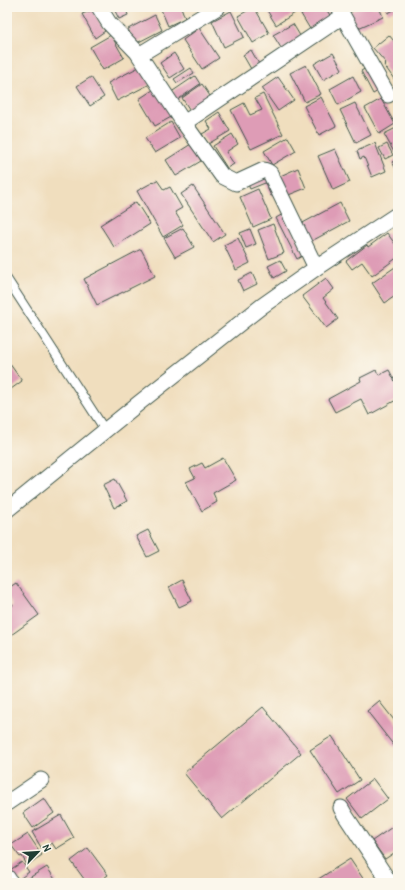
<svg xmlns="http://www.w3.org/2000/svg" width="405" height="890" font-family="'Patrick Hand',sans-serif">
	<rect width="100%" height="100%" fill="#fbf7ec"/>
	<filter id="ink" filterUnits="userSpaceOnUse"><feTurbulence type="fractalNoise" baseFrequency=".025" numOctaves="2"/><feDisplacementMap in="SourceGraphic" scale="8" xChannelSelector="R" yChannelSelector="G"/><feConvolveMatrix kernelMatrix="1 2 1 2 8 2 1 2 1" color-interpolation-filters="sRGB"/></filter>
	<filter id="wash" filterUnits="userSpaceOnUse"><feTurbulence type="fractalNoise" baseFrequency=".012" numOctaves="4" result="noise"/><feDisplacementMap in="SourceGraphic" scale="16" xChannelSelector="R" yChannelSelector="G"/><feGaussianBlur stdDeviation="0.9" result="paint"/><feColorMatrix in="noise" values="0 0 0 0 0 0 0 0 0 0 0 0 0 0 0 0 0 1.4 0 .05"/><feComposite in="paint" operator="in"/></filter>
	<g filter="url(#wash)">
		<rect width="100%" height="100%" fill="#f0debe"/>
		<g id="blocks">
			<path fill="#de9cb6" d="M113 7H125L128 15 119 19Z
				M160 7H181L185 18 168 26Z
				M254 7 269 33 253 43 238 16Z
				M265 7H291L295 13 276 25Z
				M313 7H325L331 17 310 29 301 14Z
				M361 7H379L383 17 356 29 348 13Z
				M385 7H398V8L388 13Z
				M93 10 105 31 95 38 82 14Z
				M231 11 244 37 224 47 212 21Z
				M155 15 162 30 135 44 128 29Z
				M293 24 302 39 283 51 273 35Z
				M199 28 219 58 202 69 183 40Z
				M111 35 124 58 103 70 90 47Z
				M389 35 398 46V76L394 79 384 65 386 63 373 48Z
				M251 50 259 64 251 69 243 55Z
				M174 53 184 69 170 78 160 63Z
				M333 53 342 69 323 80 314 64Z
				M306 65 321 94 305 102 290 73Z
				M141 66 150 84 117 101 108 83Z
				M368 67 380 90 373 94 361 71Z
				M191 68 194 73 177 83 174 79Z
				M195 76 200 84 176 101 170 93Z
				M353 76 361 92 338 105 330 89Z
				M91 77 104 97 90 106 77 86Z
				M278 77 294 100 278 111 262 88Z
				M202 84 214 102 193 115 182 98Z
				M156 88 173 116 155 126 139 99Z
				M263 94 283 134 251 149 231 110 244 103 250 115 262 110 255 98Z
				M321 97 336 126 319 135 304 106Z
				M381 99 395 124 379 134 365 108Z
				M355 103 371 135 356 143 340 110Z
				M219 112 230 131 208 144 202 134 211 129 206 121Z
				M171 122 180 138 155 153 145 138Z
				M398 127V150L394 152 384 134Z
				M232 134 238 144 226 152 234 164 227 168 213 146Z
				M288 137 296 151 272 165 264 151Z
				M375 143 386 171 372 177 364 157 360 159 357 151Z
				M191 144 201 161 176 176 166 160Z
				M387 144 393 155 385 159 379 148Z
				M335 149 350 182 333 190 318 156Z
				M398 158V172L392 162Z
				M298 168 306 188 286 196 278 177Z
				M267 171 277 193 271 196 265 183 250 189 246 180Z
				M157 180 164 190 170 187 182 208 175 212 183 225 163 237 137 191Z
				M193 186 225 234 213 242 181 194Z
				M258 189 271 219 253 227 240 197Z
				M136 202 150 224 114 247 100 225Z
				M340 203 349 221 308 243 299 225Z
				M285 213 305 254 297 259 276 218Z
				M273 224 284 253 269 259 258 230Z
				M183 228 194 247 175 257 164 238Z
				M250 229 256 244 246 248 240 233Z
				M387 233 398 248V257L372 276 362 262 352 269 346 261 367 245 368 247Z
				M238 238 250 263 236 270 224 245Z
				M141 249 155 276 97 305 84 279Z
				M280 260 286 271 274 278 268 266Z
				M398 265V294L385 303 372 283Z
				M252 273 257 284 243 291 238 280Z
				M326 278 334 289 323 298 338 319 326 328 302 296Z
				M7 360 22 381 7 392Z
				M376 370 379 375 389 370 398 387V399L369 415 361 399 335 412 328 399 361 381 360 378Z
				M223 458 236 480 213 493 217 502 202 511 186 482 195 478 190 469 202 463 205 468Z
				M115 479 127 501 114 508 103 485Z
				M148 530 159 551 147 557 136 536Z
				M182 580 192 601 179 607 169 587Z
				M16 583 39 615 11 635 7 629V605L9 608 13 605 7 596V589Z
				M379 701 398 725V745L395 747 367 711Z
				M263 707 301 753 222 819 184 773Z
				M332 736 360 780 339 794 310 750Z
				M373 779 388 799 362 819 347 799Z
				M44 798 54 813 33 828 23 813Z
				M61 815 74 838 56 849 52 843 42 849 32 832Z
				M398 823V860L394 853 385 859 372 841Z
				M28 834 42 855 27 865 22 856 20 857 11 845Z
				M88 848 108 875 97 883H87L71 861Z
				M350 859 366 883H312Z
				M22 862 29 872 14 883 7 872Z
				M47 867 56 881 53 883H25L24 881Z"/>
		</g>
	</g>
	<g filter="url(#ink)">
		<use href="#blocks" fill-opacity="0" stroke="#3e5549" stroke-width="1"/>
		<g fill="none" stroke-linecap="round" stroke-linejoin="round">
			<g stroke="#3e5549" stroke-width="10">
				<path id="service" d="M7 279 105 430"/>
			</g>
			<g stroke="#3e5549" stroke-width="17">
				<path id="minor" d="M99 7 109 23 137 52 184 123 222 176 236 183 264 170 267 171 270 173 316 268
					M340 8 343 16 388 95
					M139 55 218 7
					M184 123 343 16
					M7 510 139 403 262 306 316 268 398 214
					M7 803 41 780
					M341 808 345 815 390 883
					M7 877 11 883"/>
			</g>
			<use href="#service" stroke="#fff" stroke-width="8"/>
			<use href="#minor" stroke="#fff" stroke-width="15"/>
		</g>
	</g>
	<rect width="405" height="890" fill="none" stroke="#fbf7ec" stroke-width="24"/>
	<g transform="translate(38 852) rotate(65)" stroke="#fbf7ec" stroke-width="3" paint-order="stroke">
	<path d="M0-3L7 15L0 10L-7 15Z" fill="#1f3d34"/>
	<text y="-6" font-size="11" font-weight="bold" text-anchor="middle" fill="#1f3d34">N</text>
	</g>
</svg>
